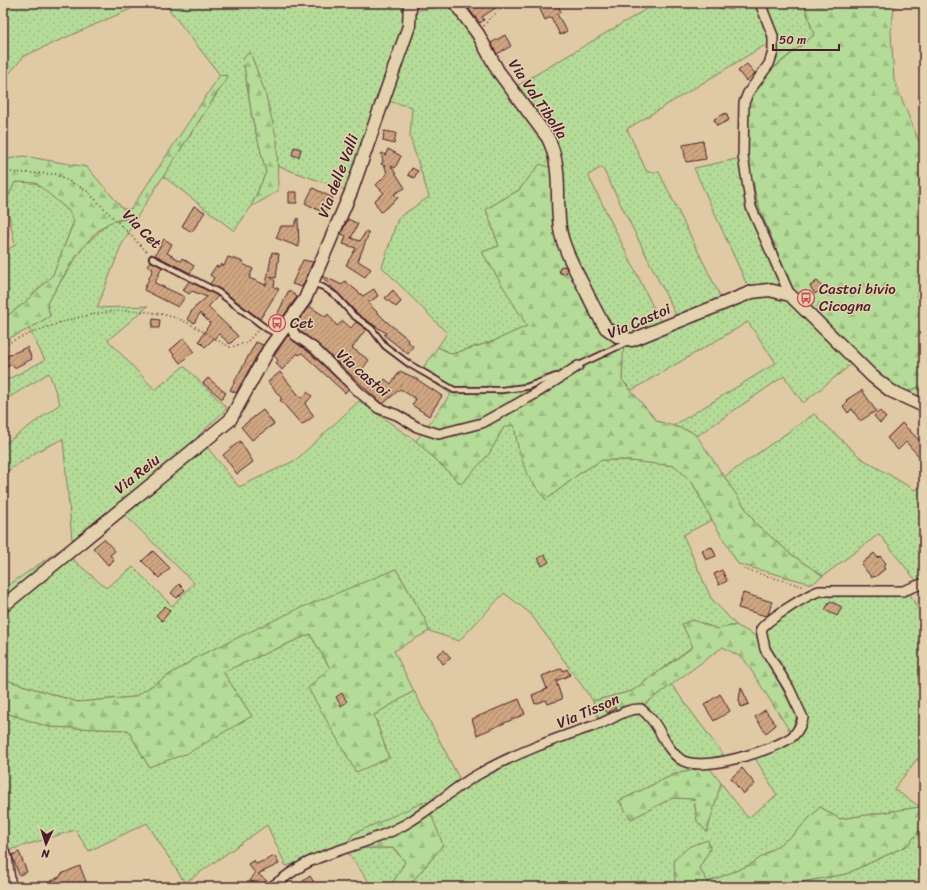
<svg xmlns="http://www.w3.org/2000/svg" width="927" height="890" font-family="Sriracha,sans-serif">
	<defs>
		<pattern id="grass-dots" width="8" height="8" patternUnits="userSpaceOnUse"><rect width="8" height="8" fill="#b4db97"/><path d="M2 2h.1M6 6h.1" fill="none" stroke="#9cbc82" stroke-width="1.8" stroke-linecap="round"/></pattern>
		<pattern id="forest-firs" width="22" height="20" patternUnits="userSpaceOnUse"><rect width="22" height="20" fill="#b4db97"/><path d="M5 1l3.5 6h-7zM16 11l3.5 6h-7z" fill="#9cbc82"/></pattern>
		<pattern id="building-hatch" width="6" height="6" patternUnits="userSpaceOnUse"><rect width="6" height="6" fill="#cfa681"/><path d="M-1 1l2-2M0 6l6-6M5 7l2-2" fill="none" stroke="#aa876a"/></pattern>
	</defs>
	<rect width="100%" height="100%" fill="#e0caa6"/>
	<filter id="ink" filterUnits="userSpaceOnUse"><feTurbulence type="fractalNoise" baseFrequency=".025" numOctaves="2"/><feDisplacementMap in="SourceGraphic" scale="8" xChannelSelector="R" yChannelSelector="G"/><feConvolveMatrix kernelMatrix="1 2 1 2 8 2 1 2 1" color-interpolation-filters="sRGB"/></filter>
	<g filter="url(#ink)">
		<path fill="url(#grass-dots)" stroke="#7f7d61" fill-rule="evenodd" d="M3 3H144L24 56 3 81Z
			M164 3H409L408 12 450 5 515 87 648 8 645 3H717L719 8 733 10 731 3H804L814 35 772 69 765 45 627 129 647 172H659L721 298 748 287 694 168 746 157 759 207 788 280 859 358 803 403 784 376 697 436 690 431 673 426 776 363 748 322 632 390 622 380 623 362 565 236 540 164 519 190 486 209 499 246 482 252 528 326 494 341 452 354 438 347 447 333 382 267 398 218 429 197 410 137 412 107 383 100 351 192 277 166C276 124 264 91 250 52L243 59 252 117 266 172 251 207 234 231 163 176 228 77 220 75ZM602 167 677 317 661 323 588 175Z
			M15 182 36 183 70 211 74 221 53 275 22 305 3 319V252L15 245 6 201 3 202V192L6 200Z
			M137 217 121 246 97 308 148 306 108 340 155 390 184 366 227 408 198 436 239 487 296 460 359 401 416 441 461 484 489 454 504 426 514 425 518 447 546 500 580 473 602 460H622L651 463 675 466 692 482 712 520 683 535 711 598 736 625 717 629 693 620 682 624 693 646 632 691 593 701 530 613 504 593 459 641 429 631 425 619 396 569 201 655 134 697 78 702 12 682 3 677V589L61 549 106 588 133 567 172 606 194 583 116 506 72 540 63 439 38 451 3 474V445L60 404 49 373 3 401V382L45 360 29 329 50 316 47 303 83 247 105 226 110 222Z
			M924 385V402L903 393Z
			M814 414 861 458 915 490 924 485V579L918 583 879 534 823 576 792 555 756 524 724 477Z
			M820 588 909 592 924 621V764L917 759 894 789 920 807 840 819 820 807 793 835 750 865 708 882 699 868 710 849 675 883 678 887H408L443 845 345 848H393L405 862 390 887H373L344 848 286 866 267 825 185 883 147 823 89 851 75 830 3 852V712L49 727 128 730 149 767 252 716 223 672 310 634 330 668 389 758 374 715 414 691 460 780 599 720 645 704 671 684 725 757 709 767 675 774 619 801 631 819 672 798 694 799 697 821 706 831 721 783 748 818 777 795 751 751 791 733 798 713 794 710 756 636 782 611Z
			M924 825V887H774L846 874 908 845Z"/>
		<path fill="url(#forest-firs)" stroke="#7f7d61" d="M804 3H896L894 9 891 31 894 80 924 154V385L903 393 873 373 802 312 759 207 746 157 747 108 762 78 814 35Z
			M250 52 265 92 277 140 278 191 251 207 266 172 252 117 243 59Z
			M220 75 228 76 137 217C128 219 117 219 109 223 85 235 62 280 47 303L50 316 29 329 3 341V319L22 305 53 275 74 221 69 211 36 183 15 182 6 201 3 192V160L23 156 87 167 123 209H131Z
			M540 164 562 172 565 236 602 316 624 336 622 380 657 421 690 431 697 436 756 524 792 555 823 576 812 584 738 564 712 520 692 482 675 466 622 460H602L580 473 546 500 527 475 518 447 514 425 504 427 489 454 461 484 416 441 451 394 419 373 438 347 452 354 494 341 527 326 482 252 499 246 486 209 519 190Z
			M396 569 425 619 429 631 394 651 414 691 374 715 389 758 356 772 308 688 330 668 310 634 223 672 252 716 188 753 149 767 128 730 49 727 3 712V677L12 682 78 702 134 697 201 655 298 609Z
			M693 620 717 629 736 625 756 636 793 710 798 712 791 733 744 659 723 647 645 704 599 720 593 701 632 691 693 647 682 624Z
			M709 767 721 783 707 832 697 821 694 799 672 798 631 819 619 801 675 774Z
			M426 801 443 845 408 887H390L405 862 394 848H344L353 834Z
			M820 807 840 819 920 807 924 810V825L908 845 846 874 774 887H678L675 883 674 860 690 846 708 840 710 849 699 868 708 882 750 865 793 835Z"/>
		<path fill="url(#building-hatch)" stroke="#4a1f2b" d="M464 3H503L482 17 484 20 480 23Z
			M537 3H557L561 12 557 14 567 31 560 35 551 17 545 20Z
			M505 35 511 46 497 54 491 43Z
			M747 64 755 73 746 81 738 71Z
			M726 113 729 120 717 126 714 119Z
			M384 131 396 133 394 144 383 141Z
			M703 141 706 159 686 162 683 145Z
			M294 147 301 149 299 157 292 155Z
			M388 149 401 156 395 168 391 166 405 188 394 194 398 198 381 212 374 201 384 193 376 185 387 174 385 166 381 164 383 161 381 154 383 153 385 156Z
			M412 168 418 171 414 178 408 175Z
			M313 188 333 198 328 210 326 209 324 213 305 203Z
			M289 192H297V203H289Z
			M194 206 205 212 192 232 182 226Z
			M298 218 299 247 276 238 281 226H294Z
			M348 219 358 224 351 238 360 241 366 231 369 233 358 261 371 269 365 277 346 265 356 248 343 244 346 236 341 234Z
			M164 239 172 244 167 253 181 261 182 258 194 266 190 273 155 255Z
			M272 252 279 254 276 278 270 277 275 281 274 287 279 289 260 319 220 289 210 284 214 278 210 275 216 266 219 267 221 264 224 266 228 257 244 262 243 264 253 269 249 278 266 285Z
			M303 260 313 262 302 287 292 284Z
			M150 261 162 267 155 283 185 297 178 307 144 290 153 269 147 266Z
			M559 270a4 4 0 1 1 8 0a4 4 0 1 1-8 0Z
			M323 276 342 285 345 281 363 296 374 289 378 296 368 303 387 322 408 339 407 341 413 346 408 354 384 335 386 333 360 316 322 277Z
			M189 281 218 296 208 307 238 336 230 344 219 334 205 347 199 341 210 323 200 313 194 323 187 319 193 309 207 297 192 291 189 294 183 290Z
			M817 281 823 288 815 294 810 286Z
			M289 290 297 297 282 318 277 315Z
			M393 290 401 302 396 307 385 298Z
			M309 306 326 317 328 314 337 326 343 321 351 328 356 322 366 329 352 348 369 360 361 371 378 389 385 379 391 384 400 371 415 378 442 396 429 416 412 405 416 399 400 389 383 404 381 403 318 344 300 331 296 324Z
			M153 319 160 320 159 328H152Z
			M288 335 292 340 310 353 348 389 345 393 302 353 299 355 298 353 282 370 276 363 278 360 274 356Z
			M184 338 194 351 180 363 170 350Z
			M256 342 263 345 236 393 230 390Z
			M27 347 32 359 14 368 12 364 3 369V358Z
			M280 372 301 398 307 392 312 396 305 404 314 416 302 425 280 400 282 399 268 382Z
			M208 378 226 393 222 399 203 383Z
			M862 390 876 411 860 421 852 409 848 413 843 406 848 402 846 400Z
			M263 410 274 424 252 440 241 427Z
			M880 411 886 418 880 423 874 416Z
			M902 423 920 441 924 437V462L906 442 898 450 887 438Z
			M240 441 253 462 237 474 223 455Z
			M104 539 115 551 110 555 114 560 108 565 93 548Z
			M712 547 716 556 706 560 702 550Z
			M153 551 170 568 159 578 142 561Z
			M874 553 878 558 880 556 886 563 883 566 885 569 875 577 874 576 872 578 861 564Z
			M545 555 549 562 542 566 538 558Z
			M722 570 727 581 719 585 714 574Z
			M179 584 185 590 177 598 171 593Z
			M743 593 772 602 768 615 766 616 738 608Z
			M830 601 842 607 837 616 825 610Z
			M165 606 170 611 162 621 156 615Z
			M444 650 451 658 443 664 437 655Z
			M562 668 563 671 567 669 570 675 556 681 562 699 548 704 546 700 535 704 532 695 547 689 542 676Z
			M741 687 749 704 741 707 739 700Z
			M342 693 347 702 341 706 336 697Z
			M720 694 730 711 714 721 704 705Z
			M519 699 525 714 477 735 472 719Z
			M607 700 616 708 608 713 600 706Z
			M765 710 776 725 766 733 755 717Z
			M742 768 755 784 743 794 731 778Z
			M19 852 27 872 19 875 12 855Z
			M275 856 279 864 258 874 267 881 263 887H259L250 881 255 873 248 864 254 860 256 864Z
			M80 866 88 887H40L61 876V874Z
			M310 876 315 884 307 887 303 881Z"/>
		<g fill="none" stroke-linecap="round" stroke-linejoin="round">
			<g stroke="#4a1f2b" stroke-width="8">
				<path id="service" d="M152 258 218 292 267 329 279 335
					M312 283 323 287 336 296 353 315 372 329 385 346 409 364 454 390H502L526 387 556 376
					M577 366 628 342"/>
			</g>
			<g stroke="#4a1f2b" stroke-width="12">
				<path id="minor" d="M760 3 773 36V52L769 64 748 93 744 103 743 156 751 207 790 295
					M289 324 295 335 314 348 360 393 378 408 397 415 417 427 439 434 482 423 535 394 578 366
					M3 849 7 857 11 887
					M271 887C283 879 296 868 309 862 339 848 373 842 402 826 429 812 450 790 477 775 515 753 557 738 599 724 614 719 625 708 641 709 645 712 649 716 652 720 662 732 666 749 680 759 699 774 775 750 793 736 799 730 801 725 803 718L789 688 765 649 761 629C767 620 807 595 819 591H903L924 583"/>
			</g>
			<g stroke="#4a1f2b" stroke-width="15">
				<path id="tertiary" d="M455 3 478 34 498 71 548 138C564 171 554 201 561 234 565 252 575 269 583 285 590 299 597 315 606 328L617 336 632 340 752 292 769 290 790 295 872 376 891 391 924 406
					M3 606 230 420 269 349 305 299 351 192 409 26 410 3"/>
			</g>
			<path stroke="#4a1f2b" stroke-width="1.5" stroke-dasharray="1 3" stroke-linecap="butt" d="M484 26 489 19 508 3
				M3 172 55 174 86 190 148 253
				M3 213C6 223 13 236 3 244
				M3 345C58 321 116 299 176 318 196 325 211 338 230 347L246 343 258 330
				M744 569 805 587"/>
			<use href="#service" stroke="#e4d2af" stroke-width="4.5"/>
			<use href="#minor" stroke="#e4d2af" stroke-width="9"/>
			<use href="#tertiary" stroke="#e4d2af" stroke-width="12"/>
		</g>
	</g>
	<defs>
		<g id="bus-ring" transform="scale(0.9)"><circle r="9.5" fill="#e4d2af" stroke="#d1495b" stroke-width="1.5"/><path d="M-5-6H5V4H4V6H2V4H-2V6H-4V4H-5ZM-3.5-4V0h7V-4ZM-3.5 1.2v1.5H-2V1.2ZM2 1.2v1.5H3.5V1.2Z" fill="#d1495b"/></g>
	</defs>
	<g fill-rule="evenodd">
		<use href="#bus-ring" x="806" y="298"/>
		<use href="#bus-ring" x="277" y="323"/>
	</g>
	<g text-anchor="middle" stroke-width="3" stroke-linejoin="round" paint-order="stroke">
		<g font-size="15" fill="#4a1f2b" stroke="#e4d2af">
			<text transform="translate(538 99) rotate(56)" y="5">Via Val Tibolla</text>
			<text transform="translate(338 176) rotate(-69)" y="5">Via delle Valli</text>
			<text transform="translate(142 229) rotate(45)" y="5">Via Cet</text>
			<text transform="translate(639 321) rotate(-23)" y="5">Via Castoi</text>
			<text transform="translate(363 373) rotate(41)" y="5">Via castoi</text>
			<text transform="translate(137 474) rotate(-39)" y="5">Via Reiu</text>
			<text transform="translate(588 711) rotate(-23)" y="5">Via Tisson</text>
		</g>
		<g font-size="15" fill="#4a1f2b" stroke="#e4d2af" text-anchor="start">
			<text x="819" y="294">Castoi bivio<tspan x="819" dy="17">Cicogna</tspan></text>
			<text x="290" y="328">Cet</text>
		</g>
	</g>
	<rect width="927" height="890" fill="none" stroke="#e4d2af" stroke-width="16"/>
	<rect x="8" y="8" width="911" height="874" fill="none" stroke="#4a1f2b" stroke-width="1.5" filter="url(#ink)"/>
	<g transform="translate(46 844) rotate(184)" stroke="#e4d2af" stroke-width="3" paint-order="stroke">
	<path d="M0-3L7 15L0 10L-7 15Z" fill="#4a1f2b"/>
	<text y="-6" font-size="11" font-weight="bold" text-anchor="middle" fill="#4a1f2b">N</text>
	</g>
	<path d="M773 44v6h66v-6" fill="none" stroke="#4a1f2b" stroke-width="2"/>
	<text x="779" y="44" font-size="12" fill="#4a1f2b" stroke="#e4d2af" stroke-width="3" paint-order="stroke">50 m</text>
</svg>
